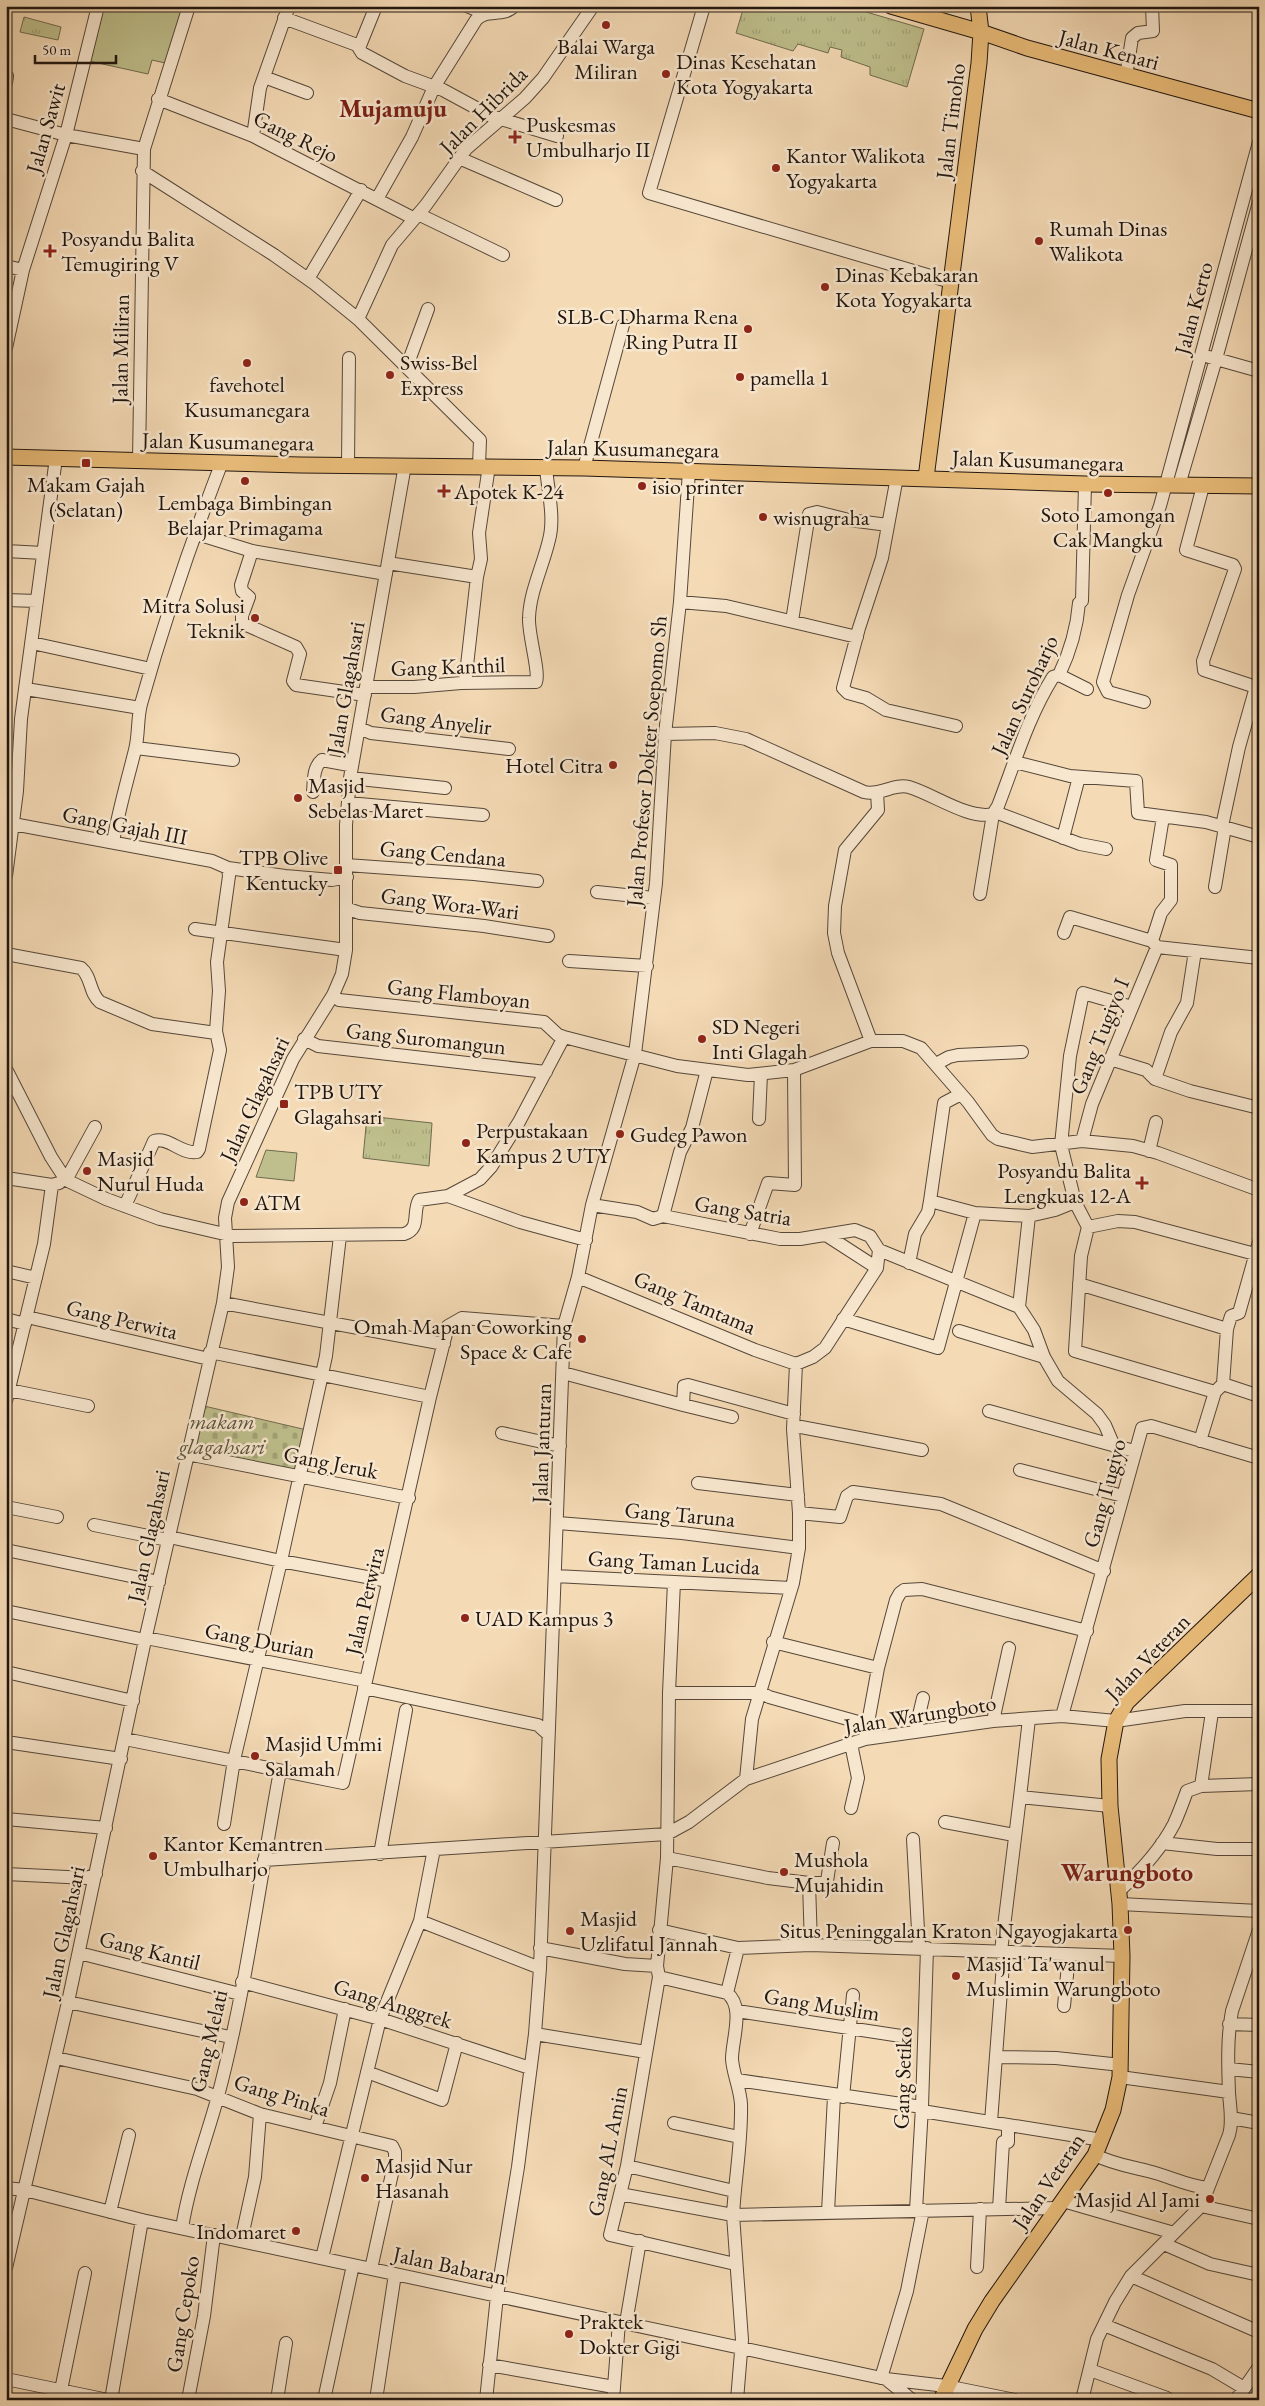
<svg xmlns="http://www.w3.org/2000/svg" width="1265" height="2406" font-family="'EB Garamond',serif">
	<defs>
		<pattern id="cemetery-stones" width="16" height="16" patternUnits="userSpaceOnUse" patternTransform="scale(1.25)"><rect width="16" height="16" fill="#bebf8c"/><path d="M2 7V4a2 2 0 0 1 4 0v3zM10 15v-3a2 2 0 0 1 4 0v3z" fill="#a3a378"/></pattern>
		<pattern id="park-tufts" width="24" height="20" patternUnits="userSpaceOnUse" patternTransform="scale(1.25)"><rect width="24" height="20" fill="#bebf8c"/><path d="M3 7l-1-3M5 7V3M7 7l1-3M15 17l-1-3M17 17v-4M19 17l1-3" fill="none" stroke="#a3a378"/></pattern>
	</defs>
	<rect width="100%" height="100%" fill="#f4dab5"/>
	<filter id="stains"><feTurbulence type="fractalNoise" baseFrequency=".004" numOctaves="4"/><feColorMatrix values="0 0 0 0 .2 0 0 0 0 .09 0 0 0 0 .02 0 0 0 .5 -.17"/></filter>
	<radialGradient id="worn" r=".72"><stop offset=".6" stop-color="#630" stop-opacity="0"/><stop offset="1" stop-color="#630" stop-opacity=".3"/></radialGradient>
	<path fill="#bebf8c" stroke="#6f6a4e" d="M102 6H184L165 63 152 60 148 74 89 61Z
		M266 1150 297 1153 294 1181 256 1177Z"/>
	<path fill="url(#cemetery-stones)" stroke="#6f6a4e" d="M204 1406 307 1430 296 1473 199 1454 196 1441Z"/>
	<path fill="url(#park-tufts)" stroke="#6f6a4e" d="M744 6H846L924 29 907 87 870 75V67L841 57 842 50 830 47 828 53 798 44 793 51 736 33Z
		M24 17 61 27 58 40 20 32Z
		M367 1116 432 1123 429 1166 363 1158Z"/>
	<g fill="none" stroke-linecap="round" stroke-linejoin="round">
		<path stroke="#9cbab1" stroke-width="20" d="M1249 2400 1259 2386"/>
		<g stroke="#554739" stroke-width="14">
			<path id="minor" d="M467 6 486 14
				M704 6 649 193 951 282
				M284 18 357 45 362 53 405 76 443 90 491 116 557 136
				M359 48 376 6
				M1126 76 1132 38 1138 33 1153 31 1152 6
				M264 77 307 93
				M6 83 7 76
				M158 99 253 136 413 218
				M6 119 66 135 144 149
				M253 136 260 88 289 6
				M459 158 556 200
				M142 171 274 255 315 284 358 319 480 440 479 466
				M377 199 412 137 434 87 476 20C486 8 503 18 514 6
				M418 214 503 255
				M6 266 23 270
				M308 279 361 190
				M358 319 392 245 426 205 466 149 525 98 543 78 593 6
				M6 348 23 270 66 135 98 6
				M1209 357 1259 371
				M407 366 428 309
				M139 460 144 149 189 6
				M348 464 349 358
				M584 468 623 325
				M897 477 882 558 859 628 843 688 848 693 866 698 886 710 956 726
				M1179 485 1216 359 1259 202
				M1203 486 1186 550 1233 565 1235 569 1203 661 1204 670 1259 688
				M194 533 252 551 386 574
				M6 551 43 553
				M252 551 241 585 242 591 249 597 242 616V623L296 647 300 654 293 681 296 685 365 695
				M388 563 477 577
				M6 600 37 601
				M680 602 726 606 857 637
				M792 621 809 514 817 512 849 520 888 525
				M32 643 151 669
				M1059 675 1087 689
				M465 683 477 577 481 559 479 533 489 466
				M366 687H414L461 683 536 682C540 672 528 634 529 618 530 591 543 566 549 540 555 518 548 491 546 468
				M26 689 140 708
				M1144 702 1108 692 1103 682 1128 595 1160 506 1259 142
				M359 728 371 733 509 749
				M665 734 715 733 746 739 864 792C880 796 894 783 909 787 933 794 969 820 993 814L998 806C1015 762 1028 717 1053 677L1059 675C1070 652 1077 628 1079 603L1082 601 1085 484
				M136 748 233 760
				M1015 762 1070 776 1136 781 1138 813 1206 822 1259 837
				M350 778 445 788
				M313 792C314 781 313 767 322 760L349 765 353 761
				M348 803 483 815
				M995 812 1080 844 1106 849
				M13 824 212 861 228 868 285 876 332 880 347 877
				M1222 826 1239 747 1256 687
				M1063 838 1079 777
				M113 842C119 809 127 782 135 750 139 735 137 719 141 704 164 622 191 542 222 462
				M346 865 474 874 537 881
				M6 876 17 791 21 719 56 458
				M1215 887 1225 827
				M597 892 654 898
				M980 894 993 814
				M348 909 360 913 484 926 548 936
				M195 929 346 950
				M1064 933 1070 917 1152 941
				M1152 941 1161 913 1171 900V865L1156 860 1163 817
				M1157 947 1259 958
				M6 954 81 968C92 977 89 993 100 1002L152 1024 216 1033
				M569 961 647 966
				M333 995 339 1000 544 1022 558 1035 564 1037 677 1066 748 1075 794 1070 871 1041H903L921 1048 968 1102 992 1135 998 1139 1032 1147 1082 1141 1133 1146 1158 1153 1259 1190
				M304 1039 318 1046 546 1072
				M871 1041 838 953 834 933 835 906 845 850 878 810 877 792
				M1110 1059 1146 1070 1155 1079 1190 1091 1259 1108
				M936 1064 949 1057 958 1055 1022 1052
				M6 1069 51 1157 66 1180 106 1199 160 1219 233 1236 404 1234C421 1229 412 1213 419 1200L448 1196 480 1179 491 1167 519 1122 564 1037
				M1155 1079 1171 1032 1187 1003 1195 951
				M759 1119 761 1074
				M1082 1141 1092 1104 1157 947 1152 941
				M1149 1151 1156 1122
				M6 1178 52 1185 59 1183
				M66 1180 95 1127
				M448 1196 520 1222 586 1240
				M930 1201 975 1213 1029 1216
				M1075 1202 1088 1227 1081 1256 1075 1351 1215 1392
				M592 1205 637 1212 653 1219 663 1216 780 1239H800L855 1230 870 1236 879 1250 877 1268 825 1348 813 1357 796 1364 793 1429 799 1513V1548L793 1583 752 1719 746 1779
				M125 1206 154 1141C168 1136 182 1155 197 1152L199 1149 220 1050 216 1031 219 991 217 962 229 876 228 868
				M663 1216 680 1152 692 1128 707 1070
				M1088 1227 1118 1221 1135 1222 1255 1254
				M750 1234 768 1183 795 1185 794 1070
				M826 1235 877 1268
				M879 1250 1019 1307 1034 1330 1044 1357 1058 1381 1097 1414 1105 1425 1114 1446
				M909 1263 915 1234 928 1212 930 1201 944 1103 961 1094
				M6 1271 36 1278
				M578 1277 755 1350 796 1364
				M1079 1284 1227 1329
				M223 1303 444 1344
				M1019 1307 1029 1216 1055 1210 1075 1202 1061 1145 1070 1056 1083 993 1132 1007
				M27 1317 209 1359
				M6 1319 25 1324
				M843 1319 938 1348 975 1213
				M959 1331 1044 1357
				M210 1352 430 1397
				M563 1373 683 1405 684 1386 688 1385 794 1414
				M1223 1384 1259 1396
				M9 1390 88 1406
				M6 1401 44 1244 52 1185
				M683 1405 732 1417
				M989 1411 1134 1451
				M793 1429 801 1427 922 1450
				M502 1433 560 1446
				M1200 1441 1215 1392 1223 1384 1227 1329 1231 1316 1239 1313 1259 1242
				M187 1454 409 1498
				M1020 1470 1123 1496
				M698 1483 798 1495
				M6 1507 57 1517
				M799 1513 840 1517 847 1496 853 1492 941 1504 1104 1571
				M558 1523 682 1533 799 1548
				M94 1525 168 1540
				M169 1537 281 1561 388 1581
				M6 1550 159 1582
				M555 1576 791 1588
				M6 1611 145 1640
				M146 1638 366 1681
				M773 1642 878 1668
				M6 1672 133 1701
				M364 1688 538 1725 548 1734
				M760 1692 769 1697 869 1725
				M669 1693H760
				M1062 1716 1142 1428 1151 1426 1259 1458
				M993 1721 1009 1648
				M915 1732 923 1698
				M125 1739 343 1783 430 1397 448 1326 462 1318 564 1326
				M865 1739 878 1668 896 1600 900 1593 904 1590 922 1589 1087 1631
				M6 1742 121 1759
				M851 1744 858 1778 851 1808
				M1201 1786 1212 1712
				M1020 1797 1029 1719
				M6 1819 106 1828
				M945 1822 1014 1835
				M224 1824 234 1760 281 1561 326 1356 340 1236
				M913 1839 919 1948
				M1162 1843 1217 1849H1259
				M380 1854 406 1710
				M667 1858 768 1878 809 1883 811 1945 1122 1956
				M264 1860 667 1834 689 1822 746 1779 865 1739 993 1721 1062 1716 1116 1721 1185 1711H1259
				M6 1874 87 1878 96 1874
				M809 1883H823L827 1881 833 1843
				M1119 1891C1140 1872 1161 1849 1174 1824 1179 1813 1183 1802 1187 1791L1201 1786 1259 1784
				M1120 1904 1259 1911
				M420 1921 540 1968
				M659 1930 738 1948 811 1945
				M540 1948 625 1964 657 1966
				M1001 1951 1020 1797 1110 1806
				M79 1953 240 1994
				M659 1977 627 2166 610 2235 735 2264
				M242 1982 380 2019 530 2068
				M727 1993 738 1948
				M68 2002 230 2037
				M1064 2006 1069 1955
				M737 2011 901 2036
				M1229 2024 1259 2025
				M535 2034 646 2052
				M996 2057 1056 2058 1121 2065
				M56 2058 197 2089 260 2114 392 2146 395 2152V2160L371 2269
				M1229 2069 1259 2072
				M367 2072 442 2100 457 2043
				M1120 2077 1229 2092
				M737 2080 922 2107
				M843 2097 853 1995
				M922 2111 1102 2140
				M1231 2118 1259 2123
				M991 2122 1004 1951
				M674 2123 739 2137
				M315 2127 330 2083 345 2009
				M1095 2155C1113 2164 1128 2166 1148 2171 1169 2176 1187 2186 1208 2188
				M627 2166 734 2191
				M6 2188 25 2190 142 2220 886 2379 946 2386
				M620 2194 733 2215C735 2178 742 2141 741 2104 740 2088 733 2074 732 2059 732 2039 745 2007 727 1993L659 1977 657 1966 667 1858 669 1693 674 1582
				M1063 2201 1174 2233
				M1201 2206 1259 2219
				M999 2209 1003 2142H1008V2125
				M916 2210 922 2107 927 1948
				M110 2212 129 2135
				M828 2212 834 2096
				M182 2228C189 2183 206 2140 218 2096 246 1990 260 1879 280 1771
				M241 2241 255 2177 260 2114
				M1164 2244 1210 2264 1259 2275
				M322 2258 380 2019 420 1921 434 1849
				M977 2267 980 2209
				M6 2268 68 2002 145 1640 223 1303 228 1267 225 1218 228 1202 293 1059 333 995 342 974 346 950V825L350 778 405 465
				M1131 2276 1259 2332
				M626 2323 640 2241
				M1104 2325 1212 2369 1244 2388
				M489 2365 614 2387
				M1090 2370 1167 2398
				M881 2378 907 2291 923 2210
				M6 2379 108 2400
				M886 2379 912 2400
				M946 2386 1015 2400
				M61 2390 85 2273
				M111 2400 142 2220
				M188 2400 204 2316 214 2235
				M277 2400 286 2343
				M324 2400 353 2265
				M376 2400 395 2274
				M486 2400 497 2296 518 2167 535 2034 540 1968 564 1326 578 1277 592 1205 635 1054 656 883 665 734 680 602 689 471
				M613 2400 619 2322
				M737 2400 742 2340 733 2215 1057 2208
				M1082 2400 1097 2339 1115 2302 1131 2276 1201 2206 1229 2135C1233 2122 1230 2107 1229 2093 1228 2066 1227 2037 1232 2011L1259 1930
				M1236 2400 1259 2367"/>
		</g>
		<g stroke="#201610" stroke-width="17">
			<path id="major" d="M891 6 981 32 1027 48 1259 111
				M6 457 300 465 584 468 1085 484 1259 486
				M926 478 979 63 981 32 978 6
				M941 2400 975 2329 992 2301 1095 2155 1113 2110 1120 2077 1122 1956 1120 1904 1110 1806 1109 1759 1116 1721 1127 1702 1259 1575"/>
		</g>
		<use href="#minor" stroke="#f8e7cf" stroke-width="12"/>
		<use href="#major" stroke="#eabd7a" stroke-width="15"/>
	</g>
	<g fill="#8f2418" stroke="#f8e7cf" stroke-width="2">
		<circle cx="606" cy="25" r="5"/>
		<circle cx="666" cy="74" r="5"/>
		<path d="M512.5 129.5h5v5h5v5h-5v5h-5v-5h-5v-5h5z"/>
		<circle cx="776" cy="168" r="5"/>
		<circle cx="1039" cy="241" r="5"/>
		<path d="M47.5 243.5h5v5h5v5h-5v5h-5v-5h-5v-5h5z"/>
		<circle cx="825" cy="287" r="5"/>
		<circle cx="748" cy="329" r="5"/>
		<circle cx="247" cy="363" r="5"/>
		<circle cx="390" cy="375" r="5"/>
		<circle cx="740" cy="377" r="5"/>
		<rect x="81" y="458" width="10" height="10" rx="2.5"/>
		<circle cx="245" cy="481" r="5"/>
		<circle cx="642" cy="486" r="5"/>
		<path d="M441.5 483.5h5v5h5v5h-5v5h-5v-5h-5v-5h5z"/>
		<circle cx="1108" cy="493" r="5"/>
		<circle cx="763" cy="517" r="5"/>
		<circle cx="255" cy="618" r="5"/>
		<circle cx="613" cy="765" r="5"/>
		<circle cx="298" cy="798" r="5"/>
		<rect x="333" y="865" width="10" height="10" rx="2.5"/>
		<circle cx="702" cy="1039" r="5"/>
		<rect x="279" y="1099" width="10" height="10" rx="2.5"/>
		<circle cx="620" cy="1134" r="5"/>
		<circle cx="466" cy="1143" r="5"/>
		<circle cx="87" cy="1171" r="5"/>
		<path d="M1139.5 1175.5h5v5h5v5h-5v5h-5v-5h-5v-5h5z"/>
		<circle cx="244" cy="1202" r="5"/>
		<circle cx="582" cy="1339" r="5"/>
		<circle cx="465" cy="1618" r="5"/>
		<circle cx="255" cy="1756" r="5"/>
		<circle cx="153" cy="1856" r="5"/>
		<circle cx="784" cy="1872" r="5"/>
		<circle cx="1128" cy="1930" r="5"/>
		<circle cx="570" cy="1931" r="5"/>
		<circle cx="956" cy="1976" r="5"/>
		<circle cx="365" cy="2178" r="5"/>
		<circle cx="1210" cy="2199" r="5"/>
		<circle cx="296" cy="2231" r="5"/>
		<circle cx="569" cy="2334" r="5"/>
	</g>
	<g text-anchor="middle" stroke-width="5" stroke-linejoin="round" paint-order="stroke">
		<g font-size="22" fill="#201610" stroke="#f8e7cf" text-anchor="start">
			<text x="606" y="54" text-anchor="middle">Balai Warga<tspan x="606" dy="25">Miliran</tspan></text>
			<text x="676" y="69">Dinas Kesehatan<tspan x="676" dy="25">Kota Yogyakarta</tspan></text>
			<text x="526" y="132">Puskesmas<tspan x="526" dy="25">Umbulharjo II</tspan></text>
			<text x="786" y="163">Kantor Walikota<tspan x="786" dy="25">Yogyakarta</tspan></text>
			<text x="1049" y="236">Rumah Dinas<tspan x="1049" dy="25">Walikota</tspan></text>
			<text x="61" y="246">Posyandu Balita<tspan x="61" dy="25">Temugiring V</tspan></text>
			<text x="835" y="282">Dinas Kebakaran<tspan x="835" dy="25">Kota Yogyakarta</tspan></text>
			<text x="738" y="324" text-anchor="end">SLB-C Dharma Rena<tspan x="738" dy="25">Ring Putra II</tspan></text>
			<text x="400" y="370">Swiss-Bel<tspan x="400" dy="25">Express</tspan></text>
			<text x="750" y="385">pamella 1</text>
			<text x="247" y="392" text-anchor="middle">favehotel<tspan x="247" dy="25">Kusumanegara</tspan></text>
			<text x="86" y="492" text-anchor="middle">Makam Gajah<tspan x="86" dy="25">(Selatan)</tspan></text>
			<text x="652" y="494">isio printer</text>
			<text x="454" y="499">Apotek K-24</text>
			<text x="245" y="510" text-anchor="middle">Lembaga Bimbingan<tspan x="245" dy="25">Belajar Primagama</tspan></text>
			<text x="1108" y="522" text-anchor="middle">Soto Lamongan<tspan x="1108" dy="25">Cak Mangku</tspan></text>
			<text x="773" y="525">wisnugraha</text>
			<text x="245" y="613" text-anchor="end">Mitra Solusi<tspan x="245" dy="25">Teknik</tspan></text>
			<text x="603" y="773" text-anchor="end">Hotel Citra</text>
			<text x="308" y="793">Masjid<tspan x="308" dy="25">Sebelas Maret</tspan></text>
			<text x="328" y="865" text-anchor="end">TPB Olive<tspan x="328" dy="25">Kentucky</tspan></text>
			<text x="712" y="1034">SD Negeri<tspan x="712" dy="25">Inti Glagah</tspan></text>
			<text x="294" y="1099">TPB UTY<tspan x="294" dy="25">Glagahsari</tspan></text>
			<text x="476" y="1138">Perpustakaan<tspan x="476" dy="25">Kampus 2 UTY</tspan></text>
			<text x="630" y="1142">Gudeg Pawon</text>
			<text x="97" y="1166">Masjid<tspan x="97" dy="25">Nurul Huda</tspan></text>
			<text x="1131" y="1178" text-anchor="end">Posyandu Balita<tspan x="1131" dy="25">Lengkuas 12-A</tspan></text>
			<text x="254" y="1210">ATM</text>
			<text x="572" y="1334" text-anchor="end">Omah Mapan Coworking<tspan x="572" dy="25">Space &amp; Cafe</tspan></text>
			<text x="475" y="1626">UAD Kampus 3</text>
			<text x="265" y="1751">Masjid Ummi<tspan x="265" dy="25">Salamah</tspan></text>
			<text x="163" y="1851">Kantor Kemantren<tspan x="163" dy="25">Umbulharjo</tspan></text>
			<text x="794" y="1867">Mushola<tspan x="794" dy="25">Mujahidin</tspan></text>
			<text x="580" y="1926">Masjid<tspan x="580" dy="25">Uzlifatul Jannah</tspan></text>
			<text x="1118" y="1938" text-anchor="end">Situs Peninggalan Kraton Ngayogjakarta</text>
			<text x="966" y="1971">Masjid Ta'wanul<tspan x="966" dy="25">Muslimin Warungboto</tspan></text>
			<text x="375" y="2173">Masjid Nur<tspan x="375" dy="25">Hasanah</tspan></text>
			<text x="1200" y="2207" text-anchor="end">Masjid Al Jami</text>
			<text x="286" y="2239" text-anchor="end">Indomaret</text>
			<text x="579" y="2329">Praktek<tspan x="579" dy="25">Dokter Gigi</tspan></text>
		</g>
		<g font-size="22" fill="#201610" stroke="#f8e7cf">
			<text transform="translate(1109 49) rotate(15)" y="8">Jalan Kenari</text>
			<text transform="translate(483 110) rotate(-45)" y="8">Jalan Hibrida</text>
			<text transform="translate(950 121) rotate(-83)" y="8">Jalan Timoho</text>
			<text transform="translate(45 128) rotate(-74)" y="8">Jalan Sawit</text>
			<text transform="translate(296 136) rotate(26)" y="8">Gang Rejo</text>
			<text transform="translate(1193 308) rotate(-75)" y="8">Jalan Kerto</text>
			<text transform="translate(120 349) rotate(-89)" y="8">Jalan Miliran</text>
			<text transform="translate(228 441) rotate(1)" y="8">Jalan Kusumanegara</text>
			<text transform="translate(633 448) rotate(1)" y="8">Jalan Kusumanegara</text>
			<text transform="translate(1038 460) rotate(2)" y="8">Jalan Kusumanegara</text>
			<text transform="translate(448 666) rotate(-2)" y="8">Gang Kanthil</text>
			<text transform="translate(345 688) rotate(-80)" y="8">Jalan Glagahsari</text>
			<text transform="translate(1024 695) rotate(-65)" y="8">Jalan Suroharjo</text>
			<text transform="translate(436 720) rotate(7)" y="8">Gang Anyelir</text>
			<text transform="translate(646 761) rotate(-85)" y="8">Jalan Profesor Dokter Soepomo Sh</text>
			<text transform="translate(125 825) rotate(11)" y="8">Gang Gajah III</text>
			<text transform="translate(443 853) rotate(5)" y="8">Gang Cendana</text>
			<text transform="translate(450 903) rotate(7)" y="8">Gang Wora-Wari</text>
			<text transform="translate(459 993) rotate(6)" y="8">Gang Flamboyan</text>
			<text transform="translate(1099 1036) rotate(-68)" y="8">Gang Tugiyo I</text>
			<text transform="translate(426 1038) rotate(6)" y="8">Gang Suromangun</text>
			<text transform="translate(254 1099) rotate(-65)" y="8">Jalan Glagahsari</text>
			<text transform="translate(743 1210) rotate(9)" y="8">Gang Satria</text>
			<text transform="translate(695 1302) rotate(23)" y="8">Gang Tamtama</text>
			<text transform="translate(122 1319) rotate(13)" y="8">Gang Perwita</text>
			<text transform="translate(541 1443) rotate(-88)" y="8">Jalan Janturan</text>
			<text transform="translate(331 1462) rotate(11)" y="8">Gang Jeruk</text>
			<text transform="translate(1104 1493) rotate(-75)" y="8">Gang Tugiyo</text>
			<text transform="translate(680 1514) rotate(5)" y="8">Gang Taruna</text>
			<text transform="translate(148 1536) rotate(-78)" y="8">Jalan Glagahsari</text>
			<text transform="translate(674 1562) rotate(3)" y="8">Gang Taman Lucida</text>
			<text transform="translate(364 1601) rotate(-77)" y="8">Jalan Perwira</text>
			<text transform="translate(260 1640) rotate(11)" y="8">Gang Durian</text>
			<text transform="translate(1147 1657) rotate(-46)" y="8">Jalan Veteran</text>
			<text transform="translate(920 1714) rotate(-9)" y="8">Jalan Warungboto</text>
			<text transform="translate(63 1932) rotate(-78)" y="8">Jalan Glagahsari</text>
			<text transform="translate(150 1950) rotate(14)" y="8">Gang Kantil</text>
			<text transform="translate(393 2003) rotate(17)" y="8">Gang Anggrek</text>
			<text transform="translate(822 2004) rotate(9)" y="8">Gang Muslim</text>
			<text transform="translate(208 2041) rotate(-77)" y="8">Gang Melati</text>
			<text transform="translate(902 2078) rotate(-88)" y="8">Gang Setiko</text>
			<text transform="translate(282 2095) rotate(17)" y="8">Gang Pinka</text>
			<text transform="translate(607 2151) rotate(-79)" y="8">Gang AL Amin</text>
			<text transform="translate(1048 2181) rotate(-56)" y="8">Jalan Veteran</text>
			<text transform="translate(450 2265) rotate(12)" y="8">Jalan Babaran</text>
			<text transform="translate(182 2314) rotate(-81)" y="8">Gang Cepoko</text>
		</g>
		<g font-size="22" font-style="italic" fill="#57513b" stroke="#f8e7cf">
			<text x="222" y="1429">makam<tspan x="222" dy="25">glagahsari</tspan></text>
		</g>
		<g font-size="25" font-weight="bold" fill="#7a1f14" stroke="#f8e7cf">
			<text x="393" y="117">Mujamuju</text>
			<text x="1127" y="1881">Warungboto</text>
		</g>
	</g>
	<rect width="1265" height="2406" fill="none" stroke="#f4dab5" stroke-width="25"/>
	<rect x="8" y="8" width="1250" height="2391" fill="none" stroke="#201610" stroke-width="2.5"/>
	<rect x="12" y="12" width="1240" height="2381" fill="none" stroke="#201610"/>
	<path d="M35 55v8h81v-8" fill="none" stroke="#201610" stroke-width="2.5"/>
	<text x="42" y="55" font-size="15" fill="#201610" stroke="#f8e7cf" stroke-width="4" paint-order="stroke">50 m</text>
	<rect width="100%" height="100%" filter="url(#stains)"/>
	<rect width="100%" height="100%" fill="url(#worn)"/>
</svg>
